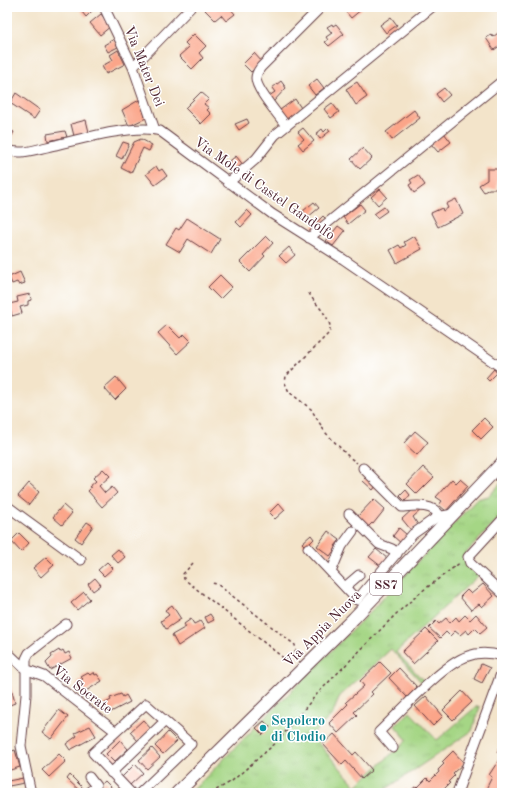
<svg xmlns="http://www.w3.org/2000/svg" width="509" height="800" font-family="'Old Standard TT',serif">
	<defs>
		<pattern id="grass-tufts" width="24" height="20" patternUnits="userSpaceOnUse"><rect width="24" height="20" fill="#a5d685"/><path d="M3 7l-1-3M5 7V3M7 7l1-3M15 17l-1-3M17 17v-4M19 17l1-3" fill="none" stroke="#90b773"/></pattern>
	</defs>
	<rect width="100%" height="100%" fill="#fff"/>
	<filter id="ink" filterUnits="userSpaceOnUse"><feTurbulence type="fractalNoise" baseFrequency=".025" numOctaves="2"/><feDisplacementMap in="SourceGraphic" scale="8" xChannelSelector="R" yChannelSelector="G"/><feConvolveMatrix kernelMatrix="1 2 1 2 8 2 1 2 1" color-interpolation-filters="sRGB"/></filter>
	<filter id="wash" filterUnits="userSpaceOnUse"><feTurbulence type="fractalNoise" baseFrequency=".012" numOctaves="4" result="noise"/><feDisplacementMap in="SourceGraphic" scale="16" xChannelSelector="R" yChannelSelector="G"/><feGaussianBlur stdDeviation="0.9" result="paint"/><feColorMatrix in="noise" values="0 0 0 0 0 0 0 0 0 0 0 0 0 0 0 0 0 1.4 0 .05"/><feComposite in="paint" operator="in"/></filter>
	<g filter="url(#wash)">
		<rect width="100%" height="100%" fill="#f3e4ca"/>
		<path fill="url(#grass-tufts)" stroke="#787a58" d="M502 482V515L466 553 479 575 396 652 425 682 423 684 391 649 340 696 332 715 311 735 356 786 407 740 395 726 410 712 437 740 477 706 480 707 472 731 380 793H190L370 612 477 499 489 496Z"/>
		<g id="blocks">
			<path fill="#fba589" d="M78 7H94L95 8 86 17Z
				M208 7H229L235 14 226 21 221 15 215 20 205 10Z
				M352 7H360L362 9 351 18 346 12Z
				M101 14 111 26 100 35 90 23Z
				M391 17 397 25 386 33 380 25Z
				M332 24 333 26 336 24 344 34 329 46 325 42 328 40 326 37 332 33 327 27Z
				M502 30V44L494 50 486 38 491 34 493 37Z
				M194 34 206 46 199 53 203 58 192 69 179 56 189 47 185 43Z
				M114 39 118 47 108 52 104 45Z
				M118 50 125 64 106 74 102 66 113 60 110 55Z
				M254 53 262 62 251 72 243 64Z
				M317 79 324 88 315 95 308 86Z
				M281 81 286 88 273 102 269 96 275 92 272 88Z
				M357 82 367 97 356 105 346 89Z
				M444 88 450 95 442 102 436 94Z
				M201 92 209 99 204 104 209 108 207 110 211 114 201 124 185 108Z
				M16 93 40 110 34 119 10 103Z
				M295 99 301 108 287 120 280 110Z
				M139 100 146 118 129 126 122 110Z
				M332 103 339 112 331 118 324 109Z
				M414 110 420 118 392 140 386 132Z
				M247 119 249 123 239 130 235 124Z
				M86 120 89 132 74 136 71 124Z
				M303 128 314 141 303 150 298 144 304 139 298 132Z
				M328 128 330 131 320 139 316 134 322 129 324 132Z
				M7 129 14 132 10 139 7 138Z
				M65 131 67 137 48 141 47 134Z
				M444 133 451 142 438 152 431 144Z
				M141 139 152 145 149 151 143 148 131 173 121 168 134 142Z
				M123 142 129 144 122 159 116 156Z
				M363 148 372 158 360 169 351 159Z
				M236 156 244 166 234 175 226 164Z
				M156 166 159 171 162 169 167 176 155 185 146 174Z
				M487 169H498L497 189H489L484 192 479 185 487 180Z
				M418 175 425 185 414 193 409 185 412 183 410 180Z
				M380 189 387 197 378 205 371 197Z
				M456 199 463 214 438 227 431 213 442 208 443 211 448 208 446 204Z
				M314 202 319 208 308 217 303 211Z
				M360 204 365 210 348 224 343 217Z
				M384 207 387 211 377 218 374 214Z
				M247 210 252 215 241 227 236 222Z
				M323 216 327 220 316 231 312 227Z
				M187 218 220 239 211 254 188 239 180 252 166 244 176 228 179 230Z
				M338 226 345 231 333 246 326 241Z
				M266 236 273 243 263 254 265 256 250 272 240 262Z
				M414 236 422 249 397 263 390 250 399 245 401 248 406 245 404 242Z
				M289 247 295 255 286 263 279 256Z
				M20 272 25 283 19 285 17 282 12 284 9 277Z
				M220 275 232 287 220 299 208 287Z
				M30 294 31 300 28 301V305L20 307 22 313 12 316 9 304 18 302 17 297Z
				M167 325 180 338 184 334 191 341 177 354 158 333Z
				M494 369 497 373 489 381 486 378Z
				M116 377 126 389 115 400 104 388Z
				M484 418 493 427 481 439 472 430Z
				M415 431 428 442 417 455 404 443Z
				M423 467 434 477 417 494 407 484Z
				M103 469 110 476 99 486 105 493 112 487 117 493 102 507 88 491 91 488 89 487 96 481 93 478Z
				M367 477 376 486 373 490 363 481Z
				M452 479 456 483 460 479 468 486 446 511 439 505 442 501 436 497Z
				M29 483 39 492 29 505 18 496Z
				M406 490 410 495 405 501 400 496Z
				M374 499 385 509 373 524 372 523 368 527 357 517Z
				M279 503 285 510 275 519 269 513Z
				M63 505 72 513 62 525 53 517Z
				M415 507 423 508 413 517 418 525 411 530 402 519Z
				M87 522 93 526 81 543 75 538Z
				M399 528 407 535 402 544 393 536Z
				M328 531 340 540 335 546 337 547 330 556 317 546Z
				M19 533 29 543 21 552 11 541Z
				M311 535 314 539 306 547 302 543Z
				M118 549 125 557 118 563 111 555Z
				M376 549 388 559 382 567 369 557Z
				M46 557 54 565 41 577 33 568Z
				M107 562 113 568 104 576 98 570Z
				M95 578 101 585 93 591 88 584Z
				M483 584 494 596 482 607 479 604 471 610 460 597 467 590 471 594Z
				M84 592 90 599 77 610 71 603Z
				M172 605 181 619 166 629 161 621 169 615 165 610Z
				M210 614 214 620 208 623 205 617Z
				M476 614 487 627 480 633 475 628 469 634 466 630 460 635 455 631 450 636 446 632 440 638 429 628 436 621 439 624 446 618 450 623 456 617 459 621 465 615 470 620Z
				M191 619 194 624 200 621 205 628 178 646 172 635 186 627 184 624Z
				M426 629 438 641 413 664 402 652Z
				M59 650 60 652 63 650 65 654 69 652 72 658 50 670 46 663 52 657 51 655Z
				M380 662 391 673 371 692 373 694 354 712 357 715 338 733 329 723 348 704 346 702 364 686 360 681Z
				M481 664 490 668 482 683 474 679Z
				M399 668 417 687 407 697 389 678Z
				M94 672 95 675 97 674 102 681 81 694 76 685 80 683 78 681 83 679 81 677 88 673 90 675Z
				M10 683 15 703 7 706V684Z
				M462 691 472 702 453 720 443 710Z
				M121 694 123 697 126 695 130 702 109 713 104 704 111 700 110 698Z
				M426 696 443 716 433 726 415 706Z
				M59 710 68 717 51 739 42 732Z
				M143 720 151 729 138 741 130 732Z
				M264 721 270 727 263 735 256 728Z
				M90 726 96 736 70 750 66 744 77 736 75 733Z
				M168 732 177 741 163 754 155 746Z
				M334 734 353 755 356 752 372 770 362 779 346 761 342 765 323 744Z
				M120 740 128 749 114 762 106 754Z
				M502 744V789L500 793H484L492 777 489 775 502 755 497 752Z
				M152 748 160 757 147 769 139 760Z
				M15 750 20 767 7 771V753Z
				M453 751 464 763 453 773 455 775 448 782 450 783 440 793 437 791 435 793H403L406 789 409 792 415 787 417 788 427 778 430 781 439 772 438 770 444 764 442 762Z
				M59 754 66 761 49 777 42 770Z
				M135 764 143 773 130 785 122 777Z
				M70 775 85 790 82 793 67 779Z
				M23 778 24 783 9 786 8 781Z
				M105 781 117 793H92Z"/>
		</g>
	</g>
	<g filter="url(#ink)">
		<use href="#blocks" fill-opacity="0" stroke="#633d43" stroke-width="1"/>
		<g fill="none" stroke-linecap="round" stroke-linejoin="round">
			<g stroke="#633d43" stroke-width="11">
				<path id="minor" d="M104 7 133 67 155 130
					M133 67 191 7
					M286 126C279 115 256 90 256 78 256 73 259 70 261 67L321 7
					M7 150C20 155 34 150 47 147 73 141 136 123 160 131L272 214 343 259 502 368
					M228 183 256 159 275 135 432 7
					M309 238 502 81
					M363 468 402 507C414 506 433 503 440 516
					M7 506 81 560
					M349 514 379 544 392 549 397 554
					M502 520 468 557 470 563 502 593
					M308 548 357 600 413 534 437 517 453 514
					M331 572 342 546 353 531
					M345 587 359 575
					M7 652 25 669
					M25 669 44 676 115 731
					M393 748 379 732C400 712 443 664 468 656 479 652 491 653 502 656
					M111 773 165 721
					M31 793 21 746 26 695V659L29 653 66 624
					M88 793 96 786 89 777
					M131 793 93 753 146 704 191 744 140 793
					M457 793 502 671"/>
			</g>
			<g stroke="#633d43" stroke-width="14">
				<path id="major" d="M177 793 354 618 502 463"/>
			</g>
			<path stroke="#633d43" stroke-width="1.5" stroke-dasharray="3 3" stroke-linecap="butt" d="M309 293C315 305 335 320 329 333L286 376 285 383 289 392 311 409 325 432 349 457 357 463
				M193 563 183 574 184 579 286 660 296 651 295 645 217 584 212 583
				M291 656 296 661
				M211 793 232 781 277 742 316 695 396 614 421 592 461 562"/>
			<use href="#minor" stroke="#fff" stroke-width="9"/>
			<use href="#major" stroke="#fff" stroke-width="12"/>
		</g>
	</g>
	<circle fill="#0f9aa8" stroke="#fff" stroke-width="1.5" cx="263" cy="728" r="4"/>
	<g text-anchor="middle" stroke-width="3" stroke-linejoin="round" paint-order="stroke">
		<rect fill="#fff" stroke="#80626b" stroke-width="1" x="370" y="573" width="32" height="22" rx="3"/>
		<g font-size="13" font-weight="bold" fill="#4a1f2b">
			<text x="386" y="589">SS7</text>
		</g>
		<g font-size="14" fill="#4a1f2b" stroke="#fff">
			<text transform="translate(145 66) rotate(68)" y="5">Via Mater Dei</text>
			<text transform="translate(265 188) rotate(35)" y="5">Via Mole di Castel Gandolfo</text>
			<text transform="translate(322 628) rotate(-45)" y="5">Via Appia Nuova</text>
			<text transform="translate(83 689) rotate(37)" y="5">Via Socrate</text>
		</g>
		<g font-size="14" font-weight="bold" fill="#0d838f" stroke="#fff" text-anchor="start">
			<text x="271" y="725">Sepolcro<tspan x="271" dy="16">di Clodio</tspan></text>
		</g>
	</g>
	<rect width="509" height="800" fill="none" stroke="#fff" stroke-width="24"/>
</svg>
